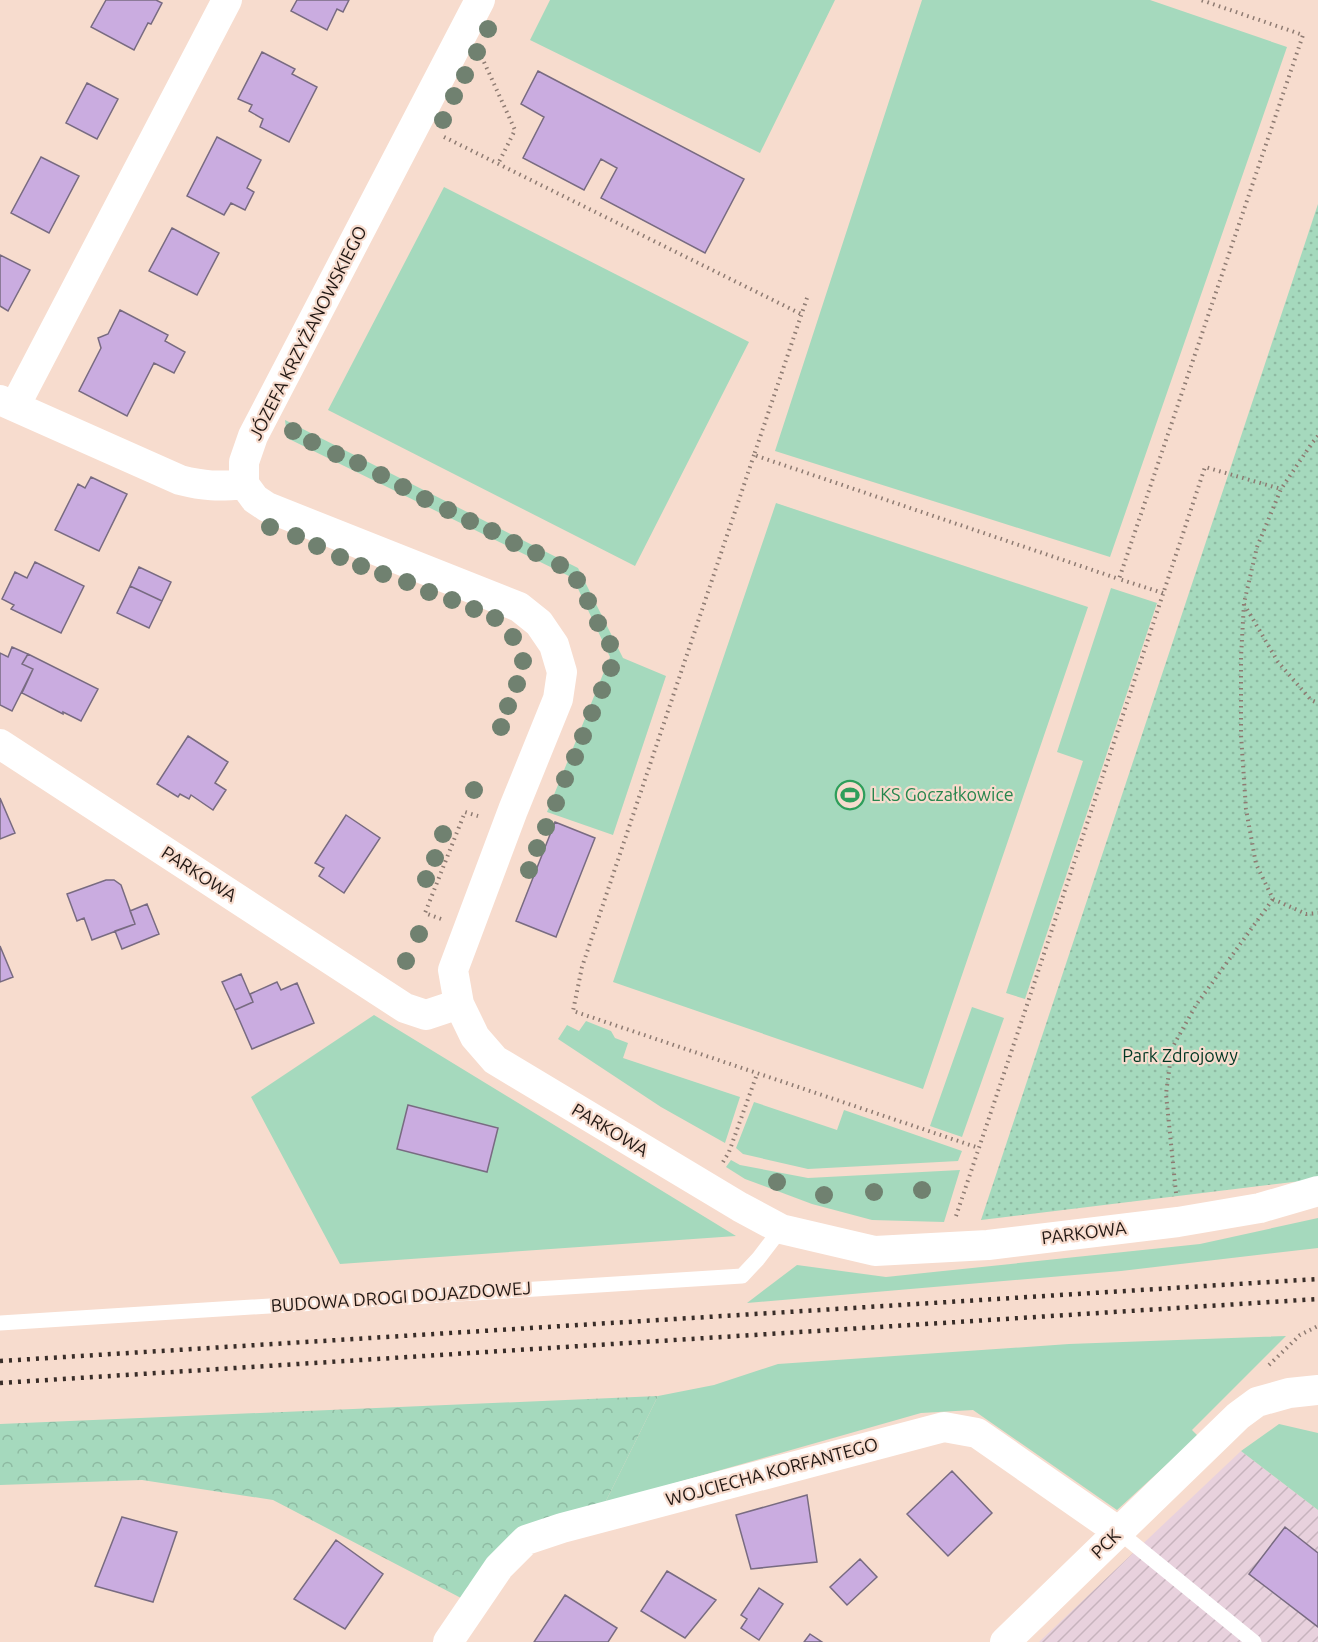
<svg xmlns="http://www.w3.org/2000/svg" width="1318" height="1642" font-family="Ubuntu,sans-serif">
	<defs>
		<pattern id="industrial-furrows" width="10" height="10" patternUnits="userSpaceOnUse" patternTransform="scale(1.5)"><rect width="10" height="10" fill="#e8d1dd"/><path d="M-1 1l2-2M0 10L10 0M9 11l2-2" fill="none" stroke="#c7b3bd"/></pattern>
		<pattern id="forest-crowns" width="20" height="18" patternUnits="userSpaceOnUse" patternTransform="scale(1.5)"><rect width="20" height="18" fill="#a5d9bd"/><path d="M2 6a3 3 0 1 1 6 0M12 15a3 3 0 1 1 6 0" fill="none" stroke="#8ebaa2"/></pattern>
		<pattern id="park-dots" width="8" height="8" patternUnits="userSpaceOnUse" patternTransform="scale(1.5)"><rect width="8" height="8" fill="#a5d9bd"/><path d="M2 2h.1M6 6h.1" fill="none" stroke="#8ebaa2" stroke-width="1.8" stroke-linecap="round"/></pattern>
	</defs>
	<rect width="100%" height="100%" fill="#f7dcce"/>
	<path fill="url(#industrial-furrows)" d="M1241 1451 1318 1510V1642H1039Z"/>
	<path fill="#a5d9bd" d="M550 0H835L760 153 530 40Z
		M922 0H1150L1287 47 1110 557 775 451Z
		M444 187 749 342 635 566 328 410Z
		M285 420 578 568 623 658 666 676 613 835 547 812 610 657 573 578 287 438Z
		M776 503 1088 607 923 1089 613 982Z
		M1111 588 1157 603 1025 999 1006 993 1083 761 1057 752Z
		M972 1007 1004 1018 962 1137 930 1126Z
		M374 1015 736 1236 340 1264 251 1097Z
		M586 1021 611 1031 615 1038 628 1043 623 1058 740 1097 725 1143 661 1107 558 1039 567 1025 579 1031Z
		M754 1102 837 1130 844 1110 962 1151 958 1161 808 1169 743 1154 736 1148Z
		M731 1160 740 1165 808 1178 960 1170 944 1222 872 1220 812 1204 745 1179 726 1167Z
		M1318 1218V1248L1121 1271 747 1303 797 1265 886 1277 1200 1244Z
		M1286 1336 1192 1430 1198 1436 1117 1510 973 1410 921 1413 605 1503 658 1396 714 1385 778 1364 1069 1344Z
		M1279 1424 1318 1433V1510L1241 1451Z"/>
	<path fill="url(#forest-crowns)" d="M658 1396 605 1503 461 1598 273 1500 142 1480 0 1485V1424Z"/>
	<path fill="url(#park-dots)" d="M1318 204V1179L981 1220Z"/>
	<path fill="#caace0" stroke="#786b81" stroke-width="1.5" d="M106 0H156L162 3 151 24 148 23 134 50 91 27Z
		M297 0H349L343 12 337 9 327 30 291 11Z
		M262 52 295 69 292 74 317 87 289 142 260 127 263 119 249 111 252 105 238 99Z
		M538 71 744 179 705 253 601 198 617 168 601 159 584 190 523 158 544 117 521 104Z
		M87 83 118 99 97 139 66 123Z
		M217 137 261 160 247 188 254 192 245 210 231 203 224 215 187 196Z
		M41 157 79 176 49 233 11 213Z
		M172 228 219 253 197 295 149 271Z
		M0 255 30 270 8 311 0 306Z
		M120 310 168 335 165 341 185 352 174 373 154 363 127 416 79 391 101 348 98 338 108 334Z
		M91 477 127 494 99 551 55 530 78 484 85 488Z
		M35 562 84 586 61 633 11 609 14 605 2 599 15 572 27 578Z
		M139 567 171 582 162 601 130 586Z
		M130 586 162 601 149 628 117 613Z
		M12 647 28 654 22 664 33 669 12 711 0 705V653L8 657Z
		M28 654 98 689 81 721 63 712V714L22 693 33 669 22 664Z
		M188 736 228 762 215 783 226 790 213 810 191 795 189 799 180 794 178 797 157 784Z
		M0 798 15 833 0 839Z
		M346 815 380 838 344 893 319 876 324 868 315 863Z
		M555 822 595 838 556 937 516 921Z
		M106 880H114L121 885 135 924 92 940 84 918 77 921 67 894Z
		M147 904 159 934 122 949 115 931 135 924 130 911Z
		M0 946 13 977 0 982Z
		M241 974 253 1002 235 1010 222 982Z
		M277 982 281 990 297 983 314 1023 252 1049 235 1010 253 1002 250 994Z
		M408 1105 498 1128 487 1172 397 1149Z
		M952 1471 992 1513 948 1556 907 1514Z
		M807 1495 817 1562 751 1569 736 1515Z
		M122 1517 177 1532 153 1602 95 1586Z
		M1285 1527 1318 1553V1627L1249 1574Z
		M336 1540 383 1574 345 1629 294 1599Z
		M860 1559 877 1577 847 1605 830 1587Z
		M667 1571 716 1600 685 1638 641 1611Z
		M759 1588 783 1604 759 1640 741 1628 747 1619 741 1615Z
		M565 1595 617 1628 608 1642H534Z
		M810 1634 822 1642H804Z"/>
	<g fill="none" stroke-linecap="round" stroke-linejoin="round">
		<path stroke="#8e7b72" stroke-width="4" stroke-dasharray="1.5 4.5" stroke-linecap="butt" d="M484 62 515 130 498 164
			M444 137 801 314
			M807 298 754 455 1119 579
			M1318 436 1312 443 1281 489 1257 547 1244 603 1241 657V735L1246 809 1256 864 1273 899 1306 914 1318 913
			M754 455 582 967 573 1011 979 1148
			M1163 593 1119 579 1303 35 1201 0
			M1244 604 1278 662 1311 700 1318 703
			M441 919 425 913 465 812 478 816
			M723 1162 729 1152 757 1074
			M1176 1193 1166 1094 1172 1048 1196 1005 1273 899
			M956 1216 1027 1005 1205 467 1281 489
			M1269 1365 1300 1335 1318 1326"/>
		<path stroke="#fff" stroke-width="15" d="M0 1323 742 1276 758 1259 781 1229
			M1119 1532 1254 1642"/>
		<path stroke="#fff" stroke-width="30" d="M0 400 180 480C204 486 218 487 244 484
			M15 406 227 0
			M244 484 255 499 267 507 519 607 539 623 554 645 562 672 558 699 513 810 453 970 459 1004 475 1037 495 1060 740 1207 781 1229 875 1251 988 1245 1178 1222 1260 1208 1318 1191
			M244 484V462L253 436 480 0
			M0 744 405 1008 426 1015 459 1004
			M448 1642 499 1567 526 1540 562 1528 944 1427 977 1433 1119 1532
			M1005 1642 1238 1416 1257 1402 1289 1393 1318 1390"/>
		<path stroke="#392d28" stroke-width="4.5" stroke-dasharray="3 6" stroke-linecap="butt" d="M0 1361 1318 1279
			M0 1383 1318 1299"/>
	</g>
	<g fill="#708170">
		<circle cx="488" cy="29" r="9"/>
		<circle cx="477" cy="52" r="9"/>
		<circle cx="465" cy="75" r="9"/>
		<circle cx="454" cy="96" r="9"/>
		<circle cx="443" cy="120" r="9"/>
		<circle cx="293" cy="431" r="9"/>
		<circle cx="312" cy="442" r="9"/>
		<circle cx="336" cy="454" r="9"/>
		<circle cx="358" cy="463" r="9"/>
		<circle cx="381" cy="475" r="9"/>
		<circle cx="403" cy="487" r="9"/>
		<circle cx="425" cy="499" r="9"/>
		<circle cx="448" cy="510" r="9"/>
		<circle cx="470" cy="521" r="9"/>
		<circle cx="270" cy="527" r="9"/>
		<circle cx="492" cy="531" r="9"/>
		<circle cx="296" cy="536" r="9"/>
		<circle cx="514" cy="543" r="9"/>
		<circle cx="317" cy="546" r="9"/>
		<circle cx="536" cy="553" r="9"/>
		<circle cx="340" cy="557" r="9"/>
		<circle cx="560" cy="565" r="9"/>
		<circle cx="361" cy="566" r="9"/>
		<circle cx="383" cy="574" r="9"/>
		<circle cx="577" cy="580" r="9"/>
		<circle cx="407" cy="582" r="9"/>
		<circle cx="429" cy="592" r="9"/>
		<circle cx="452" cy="600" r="9"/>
		<circle cx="588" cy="601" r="9"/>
		<circle cx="474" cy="609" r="9"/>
		<circle cx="495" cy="618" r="9"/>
		<circle cx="598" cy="623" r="9"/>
		<circle cx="513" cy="637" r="9"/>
		<circle cx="610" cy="644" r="9"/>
		<circle cx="523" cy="661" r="9"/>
		<circle cx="611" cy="668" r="9"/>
		<circle cx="517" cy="684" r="9"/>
		<circle cx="602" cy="690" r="9"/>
		<circle cx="508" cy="706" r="9"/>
		<circle cx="592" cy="713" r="9"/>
		<circle cx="501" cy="727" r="9"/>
		<circle cx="583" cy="736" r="9"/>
		<circle cx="575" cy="757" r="9"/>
		<circle cx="565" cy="779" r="9"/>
		<circle cx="474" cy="790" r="9"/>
		<circle cx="556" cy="803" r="9"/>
		<circle cx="546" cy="827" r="9"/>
		<circle cx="443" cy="834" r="9"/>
		<circle cx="537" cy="848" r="9"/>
		<circle cx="435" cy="858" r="9"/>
		<circle cx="529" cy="870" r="9"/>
		<circle cx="426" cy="879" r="9"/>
		<circle cx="419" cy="934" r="9"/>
		<circle cx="406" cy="961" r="9"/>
		<circle cx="777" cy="1182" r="9"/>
		<circle cx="922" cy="1190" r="9"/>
		<circle cx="874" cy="1192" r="9"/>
		<circle cx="824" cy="1195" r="9"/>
	</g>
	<defs>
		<g id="stadium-ring" transform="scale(1.5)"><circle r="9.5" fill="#f7dcce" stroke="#2e9e5b" stroke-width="1.5"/><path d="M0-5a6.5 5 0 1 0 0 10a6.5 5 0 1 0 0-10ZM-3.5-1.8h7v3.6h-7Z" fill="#2e9e5b"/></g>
	</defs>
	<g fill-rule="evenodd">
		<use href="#stadium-ring" x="850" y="795"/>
	</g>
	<g text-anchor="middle" stroke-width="4.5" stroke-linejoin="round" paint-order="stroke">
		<g font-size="18" fill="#211713" stroke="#f7dcce">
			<text transform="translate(308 333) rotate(-63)" y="6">JÓZEFA KRZYŻANOWSKIEGO</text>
			<text transform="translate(199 874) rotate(33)" y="6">PARKOWA</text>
			<text transform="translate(610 1130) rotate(31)" y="6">PARKOWA</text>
			<text transform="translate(1084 1233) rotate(-7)" y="6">PARKOWA</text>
			<text transform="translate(401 1297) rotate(-4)" y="6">BUDOWA DROGI DOJAZDOWEJ</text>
			<text transform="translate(772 1472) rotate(-15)" y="6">WOJCIECHA KORFANTEGO</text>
			<text transform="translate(1106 1544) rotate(-44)" y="6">PCK</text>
		</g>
		<g font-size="18" fill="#27864d" stroke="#f7dcce" text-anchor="start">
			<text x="871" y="801">LKS Goczałkowice</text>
		</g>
		<g font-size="18" fill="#013723" stroke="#f7dcce">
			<text x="1180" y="1062">Park Zdrojowy</text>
		</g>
	</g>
</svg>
